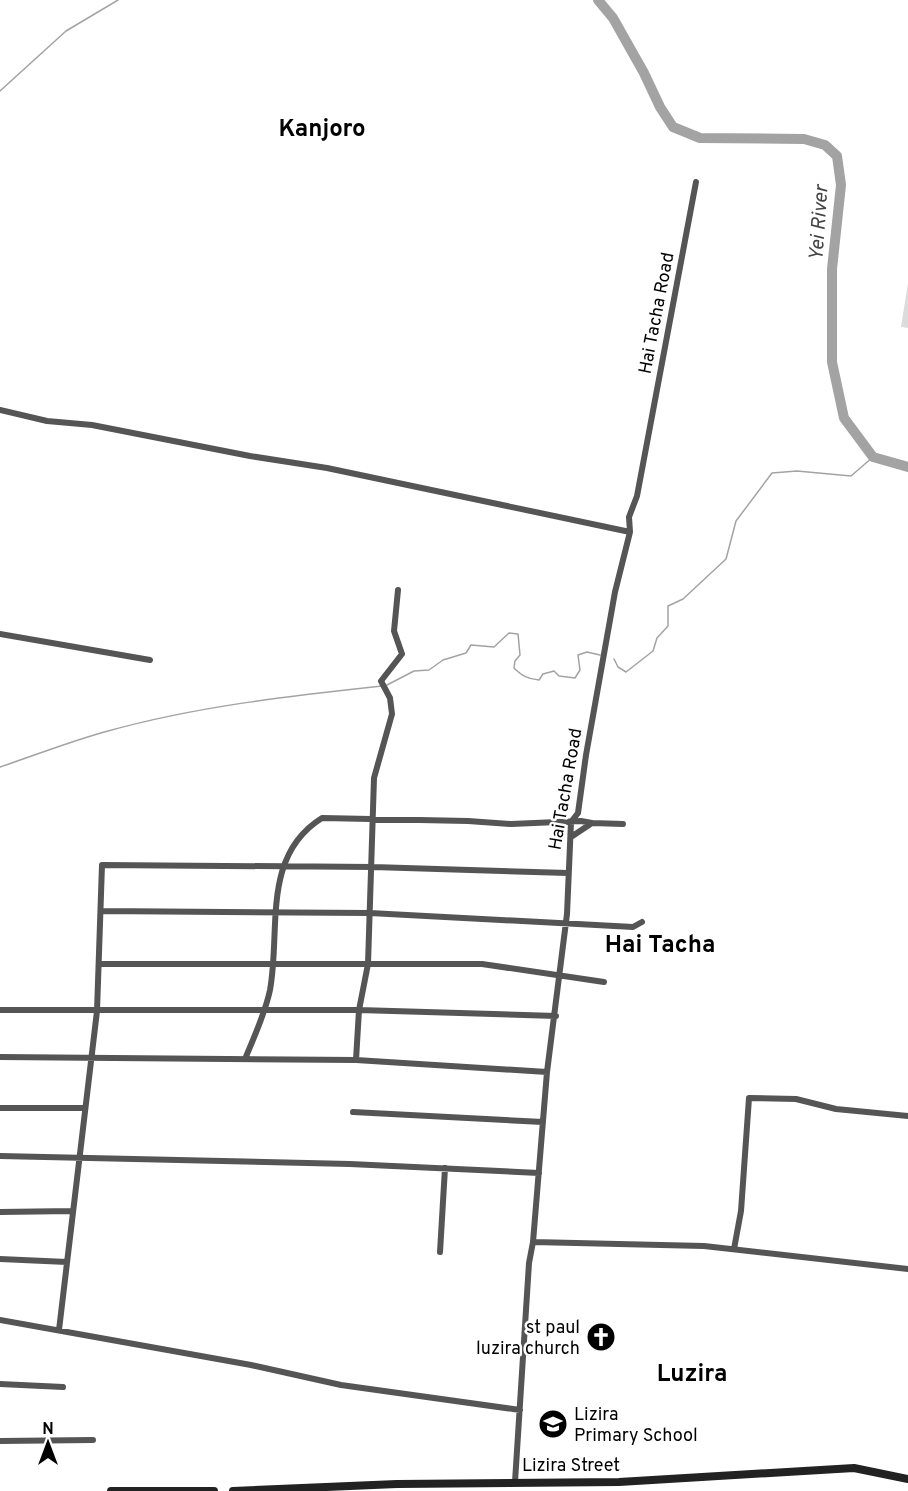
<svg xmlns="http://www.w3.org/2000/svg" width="908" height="1491" font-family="Overpass,sans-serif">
	<rect width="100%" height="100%" fill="#fff"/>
	<path fill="#dcdcdc" d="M908 283V328L901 327Z"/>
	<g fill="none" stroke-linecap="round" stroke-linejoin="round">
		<path stroke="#a3a3a3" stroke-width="1.5" d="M0 91 66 31 118 0
			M614 659 618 667 626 672 653 651 657 638 668 626V606L683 599 726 559 736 521 772 473 797 471 851 476 873 457
			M387 685 414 671 429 670 443 660 466 653 471 645 494 647 509 633 518 634 520 655 515 661 514 668C522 676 528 679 539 680L543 674 554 671 559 676 575 678 580 670 578 655 587 652 600 655
			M0 767C36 755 71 741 108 731 198 706 290 696 382 686"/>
		<path stroke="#a3a3a3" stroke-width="10" d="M598 0 613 18 644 73 660 107 673 127 700 138 804 139 825 145 837 156 841 185 832 269V362L844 418 873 457 908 467"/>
		<path stroke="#555" stroke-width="6" d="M0 410 47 421 92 425 250 456 327 468 630 532
			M0 634 150 660
			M571 837 592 823 623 824
			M101 911 370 913 633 927 642 922
			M99 964H482L604 982
			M0 1010H359L556 1016
			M0 1057 356 1060 547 1072
			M245 1059C254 1037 265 1014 270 990 281 930 261 856 322 818L468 821 511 824 581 821 592 823
			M356 1060 359 1010 368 964 374 778 392 714 390 698 381 681 402 654 394 631 398 590
			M0 1108H84
			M353 1112 543 1122
			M0 1156 350 1164 539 1173
			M0 1212 72 1211
			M533 1242 704 1246 908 1269
			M734 1249 741 1211 749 1098 796 1099 836 1109 908 1116
			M440 1252 445 1168
			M0 1259 67 1262
			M0 1320 251 1365 341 1385 520 1410
			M59 1330 97 1011 102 865 373 867 568 873
			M0 1384 63 1387
			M0 1441 93 1440
			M515 1482 529 1263 533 1242 547 1072 567 914 571 822 578 813 586 755 615 592 630 532 629 517 637 496 696 182"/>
		<path stroke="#222" stroke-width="8" d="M111 1491H214
			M233 1491 397 1484 619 1482 854 1468 908 1479"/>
	</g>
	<defs>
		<g id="church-disc" transform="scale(1.5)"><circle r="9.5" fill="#000" stroke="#fff"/><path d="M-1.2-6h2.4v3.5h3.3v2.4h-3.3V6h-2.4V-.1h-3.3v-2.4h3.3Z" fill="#fff"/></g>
		<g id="school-disc" transform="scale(1.5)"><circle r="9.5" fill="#000" stroke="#fff"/><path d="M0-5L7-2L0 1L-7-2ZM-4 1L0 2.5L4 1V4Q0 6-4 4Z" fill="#fff"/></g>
	</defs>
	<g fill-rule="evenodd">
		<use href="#church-disc" x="601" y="1337"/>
		<use href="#school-disc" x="553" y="1424"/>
	</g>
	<g text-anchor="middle" stroke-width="5" stroke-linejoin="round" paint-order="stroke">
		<g font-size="18" fill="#000" stroke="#fff">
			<text transform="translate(656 313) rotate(-79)" y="6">Hai Tacha Road</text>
			<text transform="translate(565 789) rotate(-80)" y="6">Hai Tacha Road</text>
			<text x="571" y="1471">Lizira Street</text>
		</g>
		<g font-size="18" fill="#000" stroke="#fff" text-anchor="end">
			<text x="580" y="1333">st paul<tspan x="580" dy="21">luzira church</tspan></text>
			<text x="574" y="1420" text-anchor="start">Lizira<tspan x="574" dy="21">Primary School</tspan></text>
		</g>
		<g font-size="20" font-style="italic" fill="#444" stroke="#fff">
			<text transform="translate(818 223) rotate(-86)" y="7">Yei River</text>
		</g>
		<g font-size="24" font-weight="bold" fill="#000" stroke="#fff">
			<text x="322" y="136">Kanjoro</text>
			<text x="660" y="952">Hai Tacha</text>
			<text x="692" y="1381">Luzira</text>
		</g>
	</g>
	<g transform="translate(48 1443)" stroke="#ffffff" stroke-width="4.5" paint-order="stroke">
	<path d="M0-4.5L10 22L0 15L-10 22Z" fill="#000000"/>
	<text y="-9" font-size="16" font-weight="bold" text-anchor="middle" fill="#000000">N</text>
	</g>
</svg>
